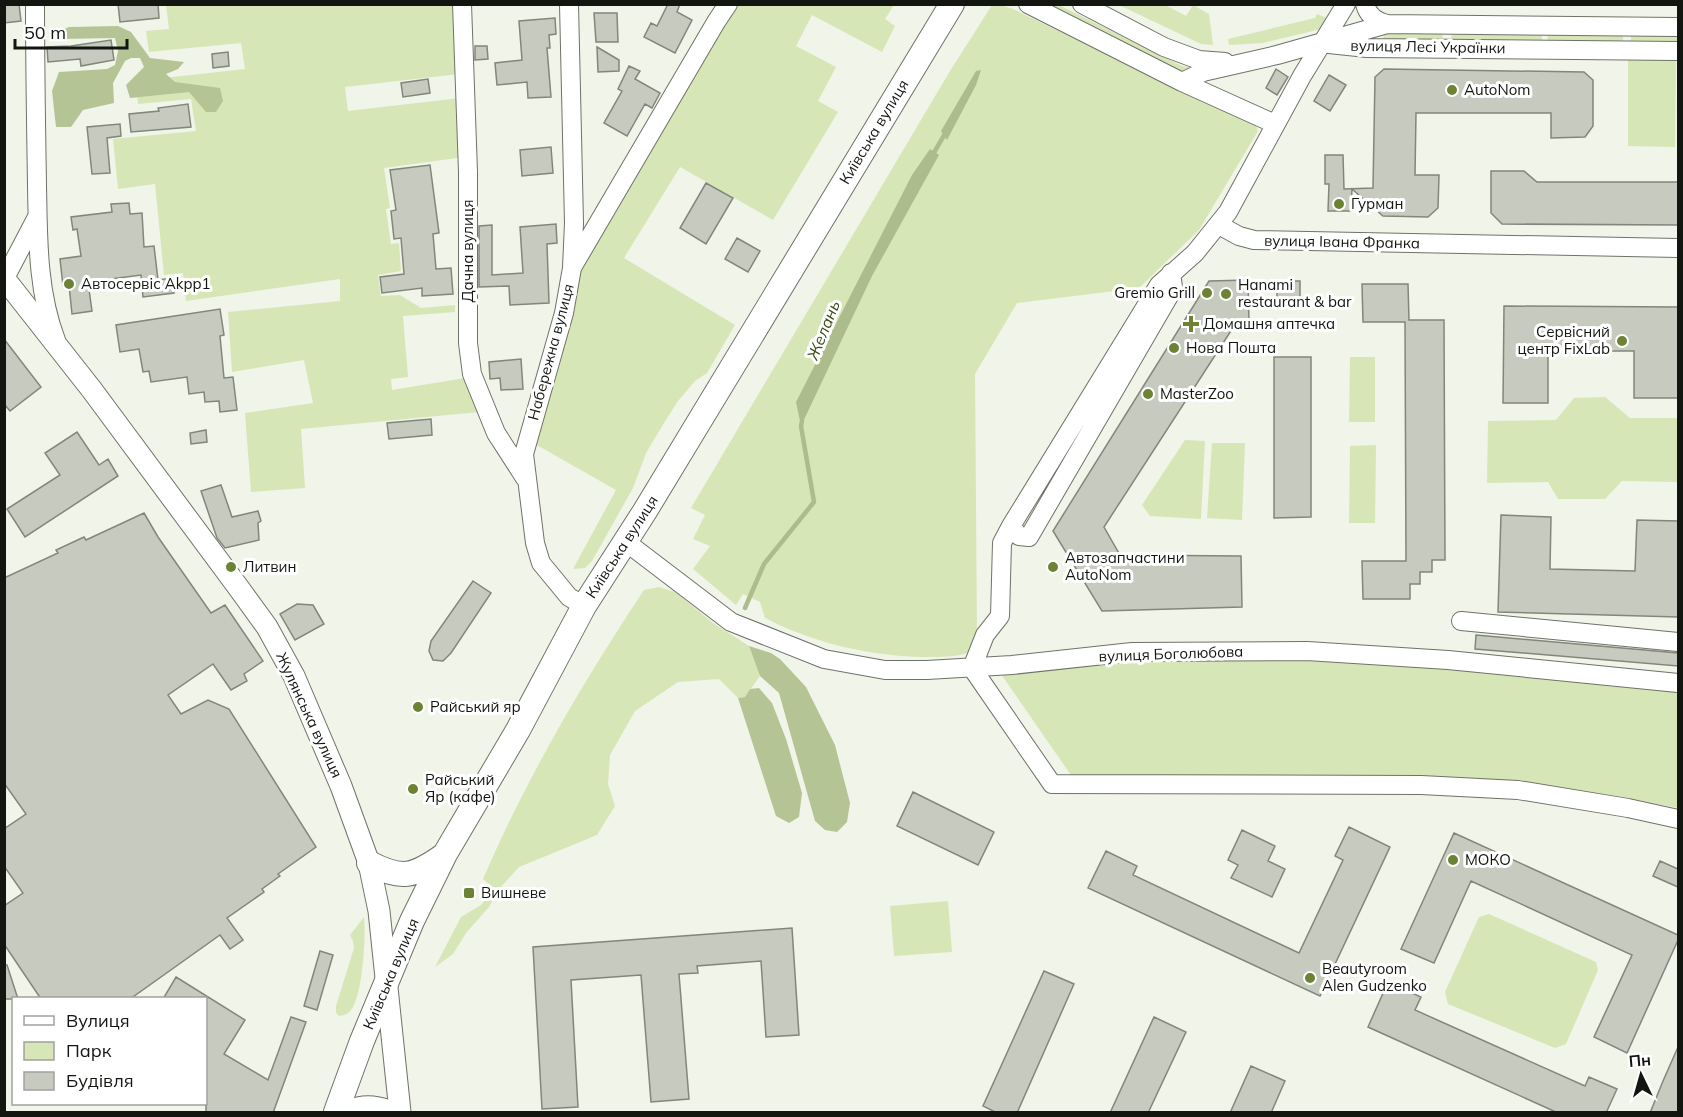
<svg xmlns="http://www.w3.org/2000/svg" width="1683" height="1117" font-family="Mulish,sans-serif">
	<rect width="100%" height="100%" fill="#f0f4e9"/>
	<path fill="#d7e6b6" d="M166 5H453L459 74 345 87 348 111 460 98 461 155 457 158 384 168 390 208 386 209 391 244 399 243 401 271 378 275 381 296 400 295 421 308 455 305V312L403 316 408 377 391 379 392 390 465 378 479 412 301 429 305 488 251 492 245 413 313 403 304 360 232 372 228 312 340 301V279L186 301 183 273 164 275 155 184 118 189 113 139 196 131 191 99 138 104 136 81 245 69 241 43 149 52 146 31 169 29Z
		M737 5H894L885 19 895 26 882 52 812 15 796 46 836 67 818 101 838 112 773 220 680 167 624 258 735 325 707 373 695 381 678 401 664 423 646 453 633 488 592 561 585 568 573 569 616 490 535 444 581 269 606 229 722 27Z
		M992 5H1000L1013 9 1256 126 1258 131 1199 230 1139 288 1017 303 975 374 977 637 973 650C961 657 950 656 937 657 878 658 817 645 765 618L760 602 743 594 736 605 693 569 710 546 693 539 705 515 691 508 950 71Z
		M1041 5H1059L1182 66 1188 67 1190 71 1186 74Z
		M1119 5H1165L1186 16 1193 5 1209 14 1213 45 1201 44Z
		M1317 14 1327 18 1321 29 1263 43 1229 45 1228 39 1315 18Z
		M1442 30 1443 42 1390 41 1383 38 1385 32Z
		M1451 30 1542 31V42L1452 41Z
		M1547 32 1623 33V43L1548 42Z
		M1631 33 1678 34V44H1631Z
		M1628 58H1676L1675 147 1628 146Z
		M1350 357H1375V422H1349Z
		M1605 397 1630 418H1678V482L1622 481 1605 499H1558L1548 482 1487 483 1488 421 1556 420 1574 398Z
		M1185 440 1205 441 1201 519 1150 516 1142 505Z
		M1212 443H1245L1242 520 1207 518Z
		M1376 445 1375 523H1349L1350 446Z
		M659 587 675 592 713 623 749 646 760 676 745 697 738 698 719 679 678 682 635 711 610 755 608 784 615 806 597 835 519 867 500 888 489 907 466 933 453 954 435 967 461 917 481 905 494 889 483 879C527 777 583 682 644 590Z
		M1308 659 1487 672 1678 692V808L1618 796 1521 784 1073 778 1001 674 1165 660Z
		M948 901 952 952 894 956 890 906Z
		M1489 914 1596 962 1598 970 1566 1044 1555 1048 1448 1004 1445 992 1479 917Z
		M364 917C366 935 363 1003 348 1013 346 1015 342 1015 339 1016L336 1013V1006L354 948 353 941 350 935Z"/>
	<path fill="#b5c495" d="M118 26 131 32 150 58 184 62 178 69 166 74 175 82 220 88 223 101 216 112H206L189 92 130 98 126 85 144 67 140 58H131L125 61 113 83 114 103 83 110 71 127H56L52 91 59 72 107 69 115 65 118 51 115 38 61 39 60 31 69 27Z
		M749 646 771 653 780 659 806 687 835 745 850 803 847 822 837 832 825 830 815 821 779 693 760 676Z
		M759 688 772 703 786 739 802 793 799 817 789 823 776 816 738 698 745 697 750 689Z"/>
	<path fill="#adbc8d" d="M981 70 976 85 947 140 941 131 976 71Z
		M930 149 939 155 872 276 801 426 796 402 912 175Z"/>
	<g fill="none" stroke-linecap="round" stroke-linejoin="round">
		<path stroke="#adbc8d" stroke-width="4.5" d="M932 156 946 132
			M745 608 764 564 814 502 801 426 802 421"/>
	</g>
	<path fill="#c6cabf" stroke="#82867b" stroke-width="1.5" d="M19 4 21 21 4 23V5Z
		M118 4H158L159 18 120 22Z
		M668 4H680L677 12 692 20 675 53 644 37 651 23 657 26Z
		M594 13H617L618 42H596Z
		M555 18 556 34 549 35 550 48H547L551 97 528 98 527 82 497 85 495 63 522 60 519 21Z
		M111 40 114 60 81 66 80 59 48 62 47 47 71 46Z
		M475 46H487L488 59 475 60Z
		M597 47 619 60V71L598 72Z
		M228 52 229 66 213 68 212 54Z
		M629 66 640 71 635 79 660 93 652 108 645 104 627 136 604 123 622 91 618 89Z
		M1276 69 1288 77 1277 95 1266 88Z
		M1384 69 1584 72 1593 80V126L1585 137 1551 138V113H1416L1415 175H1439L1438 208 1428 217 1383 216 1352 189 1351 211H1328L1329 184H1325V155H1343L1344 189 1373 188 1375 77Z
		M1329 75 1346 85 1330 111 1314 101Z
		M428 79 430 93 403 97 401 83Z
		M188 104 191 127 131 132 129 114 159 111 158 108Z
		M120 124 121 136 107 138 110 173 92 174 87 127Z
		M551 147 553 173 522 176 520 150Z
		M430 165 439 233 433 234 436 269 451 268 453 294 422 296V288L382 293 380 277 404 274 401 238 394 239 391 211 396 210 390 170Z
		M1491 171H1524L1537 182H1678V225L1502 224 1491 213Z
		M706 183 733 198 706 244 680 228Z
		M129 203 130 214 142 213 144 247 154 246 158 280 172 278 174 293 143 297 141 275 88 282 92 311 72 314 69 285 63 286 60 259 81 256 77 229 73 230 71 217 112 212 111 204Z
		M556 224 557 243 547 244 549 303 510 305 509 286 479 287V226L492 225V275L523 273 520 227Z
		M737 238 760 251 748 272 725 259Z
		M1248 280 1249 322 1236 323 1104 527 1120 555 1241 556 1242 607 1102 611 1053 531 1209 281Z
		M1277 281H1300V297H1277Z
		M1362 284H1408L1409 320H1444L1445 560H1432V572H1420V584H1410V599H1363L1362 561H1406L1405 322H1363Z
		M1504 306 1678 307V398H1634V351H1548V403H1503Z
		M220 309 224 335 220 336 224 378 233 377 237 410 220 412 219 401 205 402 204 392 189 394 187 377 151 382 149 371 143 372 139 349 120 352 116 325Z
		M4 339 41 387 10 411 4 404Z
		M1274 357H1311V517L1274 518Z
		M521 359 523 389 501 390 500 378 490 379 489 362Z
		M431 419 432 435 389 439 387 423Z
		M206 430 207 442 191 444 190 433Z
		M77 432 99 465 108 459 118 476 25 537 7 509 60 475 45 453Z
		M221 485 232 517 258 511 261 521 258 523 259 540 225 548 217 538 201 491Z
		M144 513 158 537 211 613 225 605 263 661 244 674 247 681 231 690 213 664 168 695 181 714 208 700 229 709 316 847 278 874 280 876 262 889 264 892 227 918 243 940 230 949 220 935 130 999H41L4 944V906L23 893 4 866V829L26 814 4 783V578L58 553 56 550 84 537 86 540Z
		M1501 515 1551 517 1550 569 1635 571 1637 520 1678 521V617L1498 612Z
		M473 581 491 593 451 653 443 661 433 660 429 651 431 641Z
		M297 604 313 605 324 624 295 640 280 614Z
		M1476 635 1678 653V666L1475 649Z
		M913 792 994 832 978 865 897 826Z
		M1349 827 1390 847 1320 996 1088 888 1106 851 1137 866 1133 875 1299 953 1343 860 1335 856Z
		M1242 830 1275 846 1268 861 1285 869 1272 897 1231 878 1238 865 1228 860Z
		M1454 833 1678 935V940L1627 1053 1594 1037 1632 955 1471 881 1434 963 1401 949Z
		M1660 861 1678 869V887L1653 876Z
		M792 928 799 1035 766 1037 761 961 697 966 698 973 679 974 689 1099 651 1102 641 975 571 980 578 1107 542 1109 533 947Z
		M320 951 333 955 317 1010 304 1006Z
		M4 965H7L18 999H4Z
		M1044 971 1074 984 1017 1113H997L983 1106Z
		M176 977 245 1020 224 1054 268 1080 291 1017 306 1022 273 1113H206V999H163Z
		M1388 982 1421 997 1415 1010 1585 1086 1589 1077 1617 1089 1606 1113H1558L1368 1027Z
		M1154 1017 1186 1032 1148 1113H1110Z
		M1678 1047V1113H1650L1663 1081Z
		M1251 1066 1285 1081 1271 1113H1230Z"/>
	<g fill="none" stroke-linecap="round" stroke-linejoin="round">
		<g stroke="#6f7268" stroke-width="20">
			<path id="minor" d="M35 4C35 65 36 125 37 185 38 236 37 291 56 340
				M462 4 468 172V343L472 374 496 433 525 478
				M569 4 574 223 572 268 564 313 524 454 535 543 541 563 569 597 584 606
				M1028 4 1182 82 1275 124
				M1082 4 1164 47 1199 60 1225 62
				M1365 4C1368 16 1376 21 1387 24
				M1329 44 1367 48 1678 51
				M1182 82 1203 72 1277 55 1387 24 1678 27
				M1219 225 1239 236 1254 240 1678 248
				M573 266 716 22 728 4
				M5 278 37 217
				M1011 526 1019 536 1029 537 1169 296 1173 287 1171 273
				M626 542 731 622 824 659 885 670H927L1012 665 1132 652 1307 651 1448 660 1678 683
				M1461 621 1678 642
				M972 668 985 635 1000 616 1002 543 1011 526 1159 285 1195 253 1228 212 1302 76 1346 4
				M972 668 1052 784 1421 785 1518 790 1628 808 1678 819"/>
		</g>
		<g stroke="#6f7268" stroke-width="23">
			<path id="tertiary" d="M4 278 92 390 238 587 267 627 294 676 341 786 369 863 379 911 400 1112"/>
		</g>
		<g stroke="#6f7268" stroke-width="26">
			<path id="secondary" d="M369 863C402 880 413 877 443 856
				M336 1112 362 1041 412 921 445 854 518 730 584 606 645 511 952 4
				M350 1112C362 1107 374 1107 387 1112"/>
		</g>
		<use href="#minor" stroke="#fff" stroke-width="18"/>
		<use href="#tertiary" stroke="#fff" stroke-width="21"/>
		<use href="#secondary" stroke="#fff" stroke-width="24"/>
	</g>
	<g fill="#6d8233" stroke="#fff" stroke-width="2">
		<circle cx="1452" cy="90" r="6"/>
		<circle cx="1339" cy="204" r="6"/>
		<circle cx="69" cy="284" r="6"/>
		<circle cx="1207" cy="293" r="6"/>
		<circle cx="1226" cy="294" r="6"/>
		<path d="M1188 315h6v6h6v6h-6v6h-6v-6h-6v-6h6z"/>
		<circle cx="1622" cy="341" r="6"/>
		<circle cx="1174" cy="348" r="6"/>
		<circle cx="1148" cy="394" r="6"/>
		<circle cx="231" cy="567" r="6"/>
		<circle cx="1053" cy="567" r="6"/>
		<circle cx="418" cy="707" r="6"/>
		<circle cx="413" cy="789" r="6"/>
		<circle cx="1453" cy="860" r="6"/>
		<rect x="463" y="887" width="12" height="12" rx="3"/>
		<circle cx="1310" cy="978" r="6"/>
	</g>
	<g text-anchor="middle" stroke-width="6" stroke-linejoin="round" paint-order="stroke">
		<g font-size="15" fill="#131511" stroke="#fff">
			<text transform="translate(1428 47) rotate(1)" y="5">вулиця Лесі Українки</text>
			<text transform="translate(874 132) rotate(-59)" y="5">Київська вулиця</text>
			<text transform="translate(1342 242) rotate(1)" y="5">вулиця Івана Франка</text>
			<text transform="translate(468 251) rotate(-90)" y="5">Дачна вулиця</text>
			<text transform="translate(551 352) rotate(-75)" y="5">Набережна вулиця</text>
			<text transform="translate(622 547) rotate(-57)" y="5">Київська вулиця</text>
			<text transform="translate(1171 654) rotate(-2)" y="5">вулиця Боголюбова</text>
			<text transform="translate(309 715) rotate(65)" y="5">Жулянська вулиця</text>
			<text transform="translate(391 974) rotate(-67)" y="5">Київська вулиця</text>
		</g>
		<g font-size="15" fill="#131511" stroke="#fff" text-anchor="start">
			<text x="1464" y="95">AutoNom</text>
			<text x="1351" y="209">Гурман</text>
			<text x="81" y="289">Автосервіс Akpp1</text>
			<text x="1238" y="290">Hanami<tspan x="1238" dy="17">restaurant &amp; bar</tspan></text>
			<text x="1195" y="298" text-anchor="end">Gremio Grill</text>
			<text x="1203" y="329">Домашня аптечка</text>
			<text x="1610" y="337" text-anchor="end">Сервiсний<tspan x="1610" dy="17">центр FixLab</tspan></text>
			<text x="1186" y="353">Нова Пошта</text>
			<text x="1160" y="399">MasterZoo</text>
			<text x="1065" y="563">Автозапчастини<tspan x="1065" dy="17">AutoNom</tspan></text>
			<text x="243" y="572">Литвин</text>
			<text x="430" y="712">Райський яр</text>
			<text x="425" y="785">Райський<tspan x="425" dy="17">Яр (кафе)</tspan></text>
			<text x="1465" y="865">МОКО</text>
			<text x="481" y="898">Вишневе</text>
			<text x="1322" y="974">Beautyroom<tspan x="1322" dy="17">Alen Gudzenko</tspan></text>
		</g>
		<g font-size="16" font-style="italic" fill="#3b4814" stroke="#fff">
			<text transform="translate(823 330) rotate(-68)" y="6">Желань</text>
		</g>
	</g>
	<rect width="1683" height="1117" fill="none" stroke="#131511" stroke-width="12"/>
	<rect x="12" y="997" width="195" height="108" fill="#ffffff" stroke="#a1a1a0" stroke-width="1.5"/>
	<rect x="24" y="1016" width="30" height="9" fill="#ffffff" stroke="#a1a1a0" stroke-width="1.5"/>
	<text x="66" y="1027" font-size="18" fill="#131511">Вулиця</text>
	<rect x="24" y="1042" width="30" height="18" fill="#d7e6b6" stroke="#a1a1a0" stroke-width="1.5"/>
	<text x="66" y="1057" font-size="18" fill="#131511">Парк</text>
	<rect x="24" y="1072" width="30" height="18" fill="#c6cabf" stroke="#a1a1a0" stroke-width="1.5"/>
	<text x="66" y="1087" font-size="18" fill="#131511">Будівля</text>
	<g transform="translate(1641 1075) rotate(355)" stroke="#ffffff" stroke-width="4.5" paint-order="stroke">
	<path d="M0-4.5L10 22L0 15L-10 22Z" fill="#131511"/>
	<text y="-9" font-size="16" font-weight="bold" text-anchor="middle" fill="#131511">Пн</text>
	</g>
	<path d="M15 39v9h112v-9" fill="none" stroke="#131511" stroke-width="3"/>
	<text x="24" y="39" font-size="18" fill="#131511" stroke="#ffffff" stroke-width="4.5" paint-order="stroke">50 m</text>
</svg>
